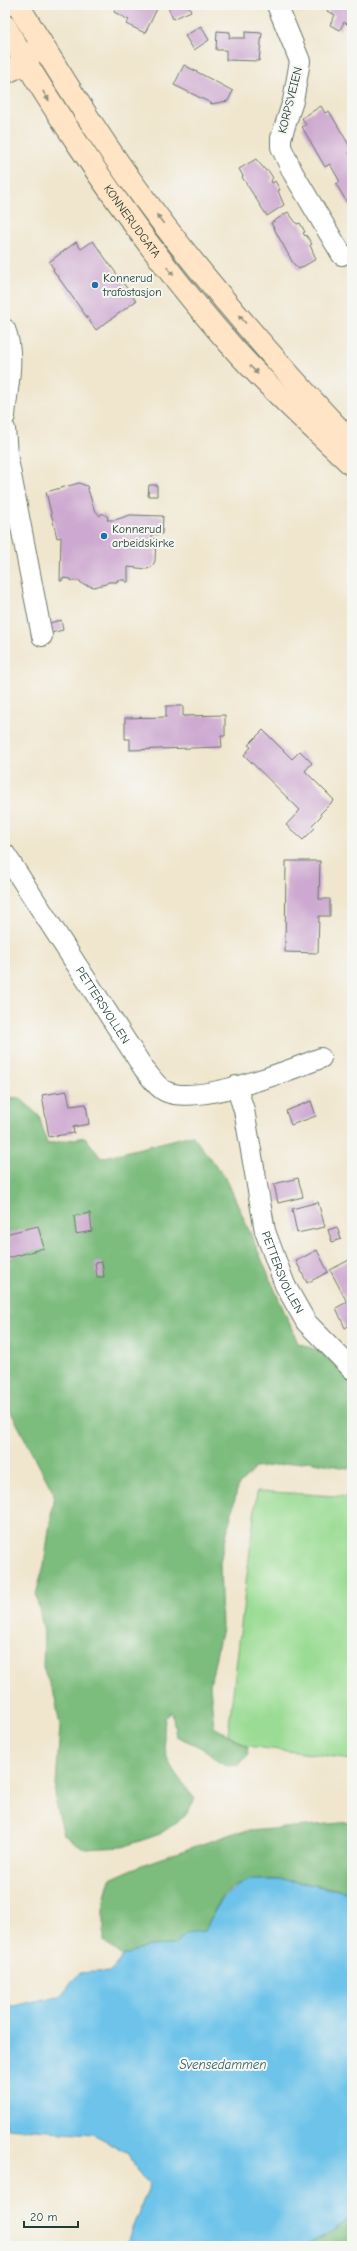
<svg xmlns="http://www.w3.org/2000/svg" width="357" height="2251" font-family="'Comic Neue',sans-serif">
	<rect width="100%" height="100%" fill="#f6f6f2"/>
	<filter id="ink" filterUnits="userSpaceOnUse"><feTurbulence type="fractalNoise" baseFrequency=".025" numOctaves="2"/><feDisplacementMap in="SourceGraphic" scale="8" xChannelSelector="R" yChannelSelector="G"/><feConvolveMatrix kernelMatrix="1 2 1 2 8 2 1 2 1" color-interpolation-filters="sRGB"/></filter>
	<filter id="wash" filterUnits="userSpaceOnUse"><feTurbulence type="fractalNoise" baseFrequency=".012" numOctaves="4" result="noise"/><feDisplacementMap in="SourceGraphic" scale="16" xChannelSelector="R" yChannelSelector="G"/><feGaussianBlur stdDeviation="0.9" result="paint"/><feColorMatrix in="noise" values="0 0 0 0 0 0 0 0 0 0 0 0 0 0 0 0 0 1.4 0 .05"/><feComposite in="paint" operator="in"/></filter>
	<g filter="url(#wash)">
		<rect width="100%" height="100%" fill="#f0e6ce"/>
		<path fill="#9adc93" stroke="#5c8c64" d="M257 1491 352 1497V1759L247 1746 228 1734Z"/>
		<path fill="#7bbc7d" stroke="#4d7c58" d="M5 1097 20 1098 39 1116 47 1144 85 1137 101 1158 192 1135 227 1180 298 1343 352 1363V1469L309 1461 255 1468 238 1486 220 1562 222 1628 210 1685 214 1727 247 1746 248 1755 240 1764C212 1767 221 1759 202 1748 194 1744 184 1740 176 1736L172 1712 165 1718C161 1761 170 1766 195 1799L185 1816 160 1834 123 1847 85 1849 64 1835 55 1800 60 1726 55 1698 43 1668 44 1632 36 1594 44 1565 54 1494 5 1401Z
			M352 1822V1893C321 1886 259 1869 232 1888 218 1898 212 1917 204 1931L186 1933 174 1945 149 1946 123 1956 104 1942V1900L110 1879 144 1864 237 1832Z
			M352 2217V2246H304L330 2233Z"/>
		<path fill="#6dc3ea" stroke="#46808f" d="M249 1880H287L352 1893V2217L330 2233 304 2246H125L150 2184 137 2172 129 2153 93 2134 5 2128V2005L14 2006 62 1995 79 1973 111 1971 123 1956 149 1946 174 1945 186 1933 204 1931C219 1905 220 1894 249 1880Z"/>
		<g id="blocks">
			<path fill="#cda8d0" d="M118 5H159L145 33 126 24 129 20 114 12Z
				M167 5H188L191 11 173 19Z
				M330 5H352V15L347 24 344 22 340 30 330 25 335 15 327 11Z
				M201 26 209 40 194 50 185 36Z
				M217 31 230 32 229 38H245V32L262 33 259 61 226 60V50H216Z
				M184 65 233 91 228 101 211 104V103L174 85Z
				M321 106 325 113 329 111 352 150 349 153 352 158V211L336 184 340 182 330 164 325 167 302 127 306 125 302 118Z
				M256 159 266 171 268 170 273 178 271 180 272 183 275 181 280 190 278 191 284 205 267 216 242 177 243 176 239 169Z
				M288 212 297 224 300 223 305 232 303 233 305 236 306 235 312 244 310 245 316 259 299 269 293 263 271 223Z
				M93 241 136 301 96 330 53 270 54 269 49 262 76 242 81 249Z
				M79 483 87 486 94 509 100 516 102 513 108 517 107 520H115L130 515 163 516 162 534H152V539H156L155 561 152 567 147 569 128 567V582H125V580H117V582H108L106 584 94 587 82 584 80 581H71V579L62 578V581H60L61 537 57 538 46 492Z
				M149 485H157V496H148Z
				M61 620 63 630 51 633 49 623Z
				M166 706H183V716L225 715V736H221L222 747 130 750V739H125V718L166 717Z
				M263 730 292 759 300 751 312 763 305 771 334 800 320 814 321 816 312 825 315 828 303 840 286 825 300 810 244 755 251 747 248 745Z
				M286 861H320L319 899H330V916H319L318 953 285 952Z
				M67 1091 70 1106 86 1104 89 1124 73 1127 74 1133 49 1137 42 1095Z
				M311 1101 316 1116 291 1125 286 1111Z
				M298 1178 303 1197 278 1203 274 1184Z
				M318 1202 325 1227 297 1233 292 1209Z
				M90 1213 92 1231 76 1234 74 1216Z
				M38 1226 44 1248 5 1259V1234Z
				M337 1227 341 1239 332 1242 328 1230Z
				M317 1250 328 1272 307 1283 296 1261Z
				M351 1259 352 1324 345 1328 336 1308 347 1302 330 1270Z
				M102 1262 104 1277H97L95 1263Z"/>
		</g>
	</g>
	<g filter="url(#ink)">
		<use href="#blocks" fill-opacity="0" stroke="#68786a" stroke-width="1"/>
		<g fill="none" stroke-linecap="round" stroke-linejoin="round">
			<g stroke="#68786a" stroke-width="22">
				<g id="minor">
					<path d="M277 5 300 61 293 101 281 138V147L293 173 342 255"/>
					<path d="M5 329C16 357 7 388 5 416"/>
					<path d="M5 429 7 454 42 636"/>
					<path id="s1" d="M5 854 144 1069C151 1077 157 1088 167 1092 199 1105 288 1071 321 1058"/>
					<path id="s2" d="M236 1086 244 1110 265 1231 285 1285 306 1322 352 1369"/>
				</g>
			</g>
			<g stroke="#68786a" stroke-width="24">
				<g id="secondary">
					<path d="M18 5C53 63 89 122 129 178 196 271 273 359 352 443"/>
					<path id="s3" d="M5 26C27 67 52 105 78 144 126 216 178 286 236 351 272 391 313 428 352 465"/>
					<path d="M5 73 25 63 34 51"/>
				</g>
			</g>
			<use href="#minor" stroke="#fff" stroke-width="20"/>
			<use href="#secondary" stroke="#ffe4c6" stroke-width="22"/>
		</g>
		<defs><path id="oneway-solid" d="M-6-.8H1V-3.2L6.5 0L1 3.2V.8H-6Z"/></defs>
		<g fill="#8f907d">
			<use href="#oneway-solid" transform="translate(46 96) rotate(57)"/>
			<use href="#oneway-solid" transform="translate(160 219) rotate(-127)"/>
			<use href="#oneway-solid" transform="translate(170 271) rotate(51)"/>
			<use href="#oneway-solid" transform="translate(242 319) rotate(-130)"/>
			<use href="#oneway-solid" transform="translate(254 370) rotate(46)"/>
		</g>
	</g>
	<g fill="#1f6fb2" stroke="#f6f6f2" stroke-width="1.5">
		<circle cx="95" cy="285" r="4"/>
		<circle cx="104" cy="536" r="4"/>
	</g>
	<g text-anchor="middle" stroke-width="4" stroke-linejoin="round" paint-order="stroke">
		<g font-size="12" fill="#1f3d34" stroke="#f6f6f2">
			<text transform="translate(290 100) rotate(-76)" y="4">KORPSVEIEN</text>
			<text dy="4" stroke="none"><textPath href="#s3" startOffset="233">KONNERUDGATA</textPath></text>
			<text dy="4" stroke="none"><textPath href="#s1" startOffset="180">PETTERSVOLLEN</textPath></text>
			<text dy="4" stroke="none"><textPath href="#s2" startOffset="193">PETTERSVOLLEN</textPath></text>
		</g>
		<g font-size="12" fill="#1f3d34" stroke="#f6f6f2" text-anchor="start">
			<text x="103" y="282">Konnerud<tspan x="103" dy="14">trafostasjon</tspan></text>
			<text x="112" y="533">Konnerud<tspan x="112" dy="14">arbeidskirke</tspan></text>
		</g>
		<g font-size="13" font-style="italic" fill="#325e62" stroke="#f6f6f2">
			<text x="223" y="2069">Svensedammen</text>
		</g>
	</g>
	<rect width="357" height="2251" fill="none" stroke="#f6f6f2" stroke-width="20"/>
	<path d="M24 2221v6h54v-6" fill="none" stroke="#1f3d34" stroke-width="2"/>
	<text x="30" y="2221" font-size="12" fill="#1f3d34" stroke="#f6f6f2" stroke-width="3" paint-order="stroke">20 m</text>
</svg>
